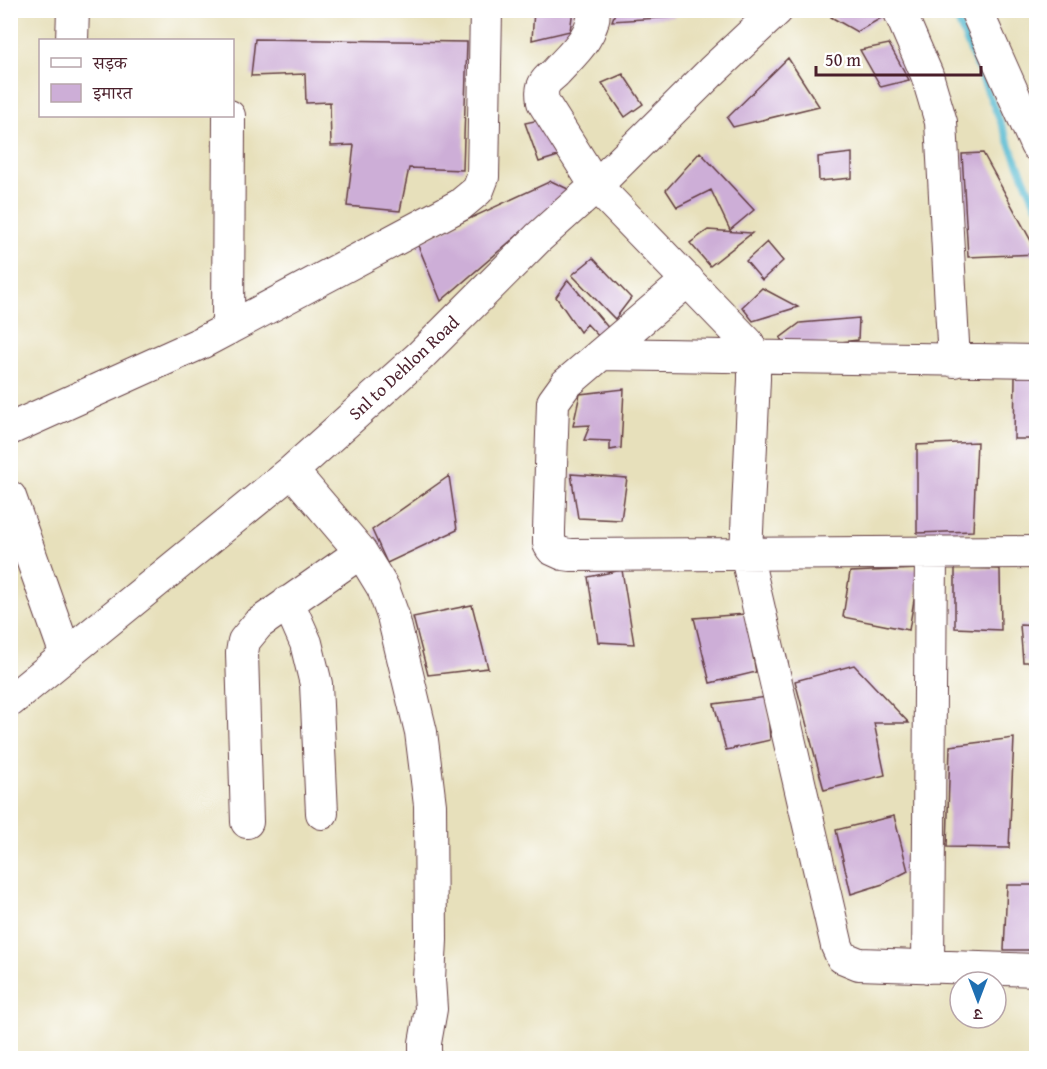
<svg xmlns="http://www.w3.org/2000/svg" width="1047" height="1069" font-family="'Gentium Book Plus','Noto Serif Devanagari',serif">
	<rect width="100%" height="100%" fill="#fff"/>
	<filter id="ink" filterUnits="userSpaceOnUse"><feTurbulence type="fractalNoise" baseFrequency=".0167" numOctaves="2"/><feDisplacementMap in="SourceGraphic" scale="12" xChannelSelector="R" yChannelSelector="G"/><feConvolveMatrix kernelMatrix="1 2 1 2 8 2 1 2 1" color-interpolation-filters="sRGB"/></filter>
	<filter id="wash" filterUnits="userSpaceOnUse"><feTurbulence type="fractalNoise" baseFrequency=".008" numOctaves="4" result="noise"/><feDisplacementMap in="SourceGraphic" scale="24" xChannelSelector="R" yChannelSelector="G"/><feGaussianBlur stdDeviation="1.35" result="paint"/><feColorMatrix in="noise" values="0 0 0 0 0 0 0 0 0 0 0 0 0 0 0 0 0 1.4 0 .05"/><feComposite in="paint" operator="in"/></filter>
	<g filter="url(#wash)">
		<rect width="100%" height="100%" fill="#e7e0bb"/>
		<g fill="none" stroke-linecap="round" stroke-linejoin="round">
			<path stroke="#51b8cf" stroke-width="7" d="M953 10 1036 206"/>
		</g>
		<g id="blocks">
			<path fill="#cdaed7" d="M534 10H573L570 31 532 40Z
				M616 10H675L674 17 612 21Z
				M839 10H878L883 17 857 32 831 17Z
				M255 39 467 42 463 170 409 168 400 211 347 206 354 145 331 146 330 102 306 103 305 74 251 76Z
				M889 44 909 80 881 87 860 50Z
				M788 58 819 106 733 127 727 118Z
				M623 74 643 104 625 117 602 83Z
				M539 120 558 156 539 162 525 123Z
				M700 152 754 210 730 230 711 190 677 207 666 190Z
				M852 153V178L819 181 818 157Z
				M983 153 1036 250V254L968 257 962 154Z
				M551 181 570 190 441 301 417 243Z
				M708 230 752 233 710 266 690 243Z
				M767 242 783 261 762 280 746 261Z
				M593 258 631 298 615 319 572 275Z
				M568 280 611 331 602 340 587 324 580 332 556 297Z
				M762 288 798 307 753 321 742 307Z
				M859 318 858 340 787 348 780 338 800 323Z
				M1036 376V439H1014L1015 377Z
				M624 389 621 448 610 450V441L584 440 590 425 573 426 580 394Z
				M977 442 973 531 917 533V445Z
				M571 474 627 478 621 520 578 518Z
				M449 476 457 530 387 563 372 530Z
				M955 568 1000 569 1001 630 955 628Z
				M919 569 909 630 843 617 850 572Z
				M622 570 634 644 598 642 588 577Z
				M472 605 488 668 428 675 413 617Z
				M745 614 756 672 710 683 694 618Z
				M1020 625 1036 626V662H1023Z
				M854 665 909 723H874L885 775 824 790 795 681Z
				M767 697 770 740 726 750 714 704Z
				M1014 738 1009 848 947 847 950 746Z
				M894 816 908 871 883 884 851 894 836 830Z
				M1007 885H1036V950H1004Z"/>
		</g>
	</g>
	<g filter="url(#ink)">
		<use href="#blocks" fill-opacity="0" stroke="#623c41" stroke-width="1.5"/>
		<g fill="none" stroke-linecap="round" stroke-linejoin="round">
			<g stroke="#623c41" stroke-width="34">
				<path id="minor" d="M594 10C594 37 571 55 555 73 552 76 547 79 545 83 541 89 542 95 543 102L596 186 748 343 754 357V379L746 553 837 946 842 957 859 964 1036 970
					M899 10 927 75 941 122 954 361
					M976 10 1036 145
					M72 40 73 10
					M688 280 566 384 553 402 549 530V544L552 549 563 554 571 555 1036 552
					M228 329 229 116
					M601 354 1035 361
					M10 429 203 342 460 205 478 190 483 177 486 10
					M292 471 361 552 383 588 393 616 421 732 430 805 431 940 429 979 431 1009 425 1043V1058
					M10 497 66 655
					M288 602 306 643 316 684 322 813
					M10 701 292 471 419 357 538 238 596 186 711 72 777 10
					M247 822 242 653 244 641 258 624 361 552
					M928 967 931 553"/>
			</g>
			<use href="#minor" stroke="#fff" stroke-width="32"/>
		</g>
	</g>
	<g text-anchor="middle" stroke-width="4.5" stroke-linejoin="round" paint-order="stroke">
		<g font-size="18" fill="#4a1f2b" stroke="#fff">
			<text transform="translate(404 368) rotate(-43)" y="6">Snl to Dehlon Road</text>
		</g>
	</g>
	<rect width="1047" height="1069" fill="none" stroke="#fff" stroke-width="36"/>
	<rect x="39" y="39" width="195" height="78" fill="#ffffff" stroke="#b7a5aa" stroke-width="1.5"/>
	<rect x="51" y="58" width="30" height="9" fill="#ffffff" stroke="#b7a5aa" stroke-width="1.5"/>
	<text x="93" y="69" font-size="18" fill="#4a1f2b">सड़क</text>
	<rect x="51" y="84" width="30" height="18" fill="#cdaed7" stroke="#b7a5aa" stroke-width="1.5"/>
	<text x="93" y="99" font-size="18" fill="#4a1f2b">इमारत</text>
	<g transform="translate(978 1000) rotate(180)"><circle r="28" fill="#ffffff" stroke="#b7a5aa" stroke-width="1.5"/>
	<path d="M0-4.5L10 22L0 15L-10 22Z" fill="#1f6fb2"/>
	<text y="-9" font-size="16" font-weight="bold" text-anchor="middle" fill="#4a1f2b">उ</text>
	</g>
	<path d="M816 66v9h165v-9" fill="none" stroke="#4a1f2b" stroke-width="3"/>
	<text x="825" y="66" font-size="18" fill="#4a1f2b" stroke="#ffffff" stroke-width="4.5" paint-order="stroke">50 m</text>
</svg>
